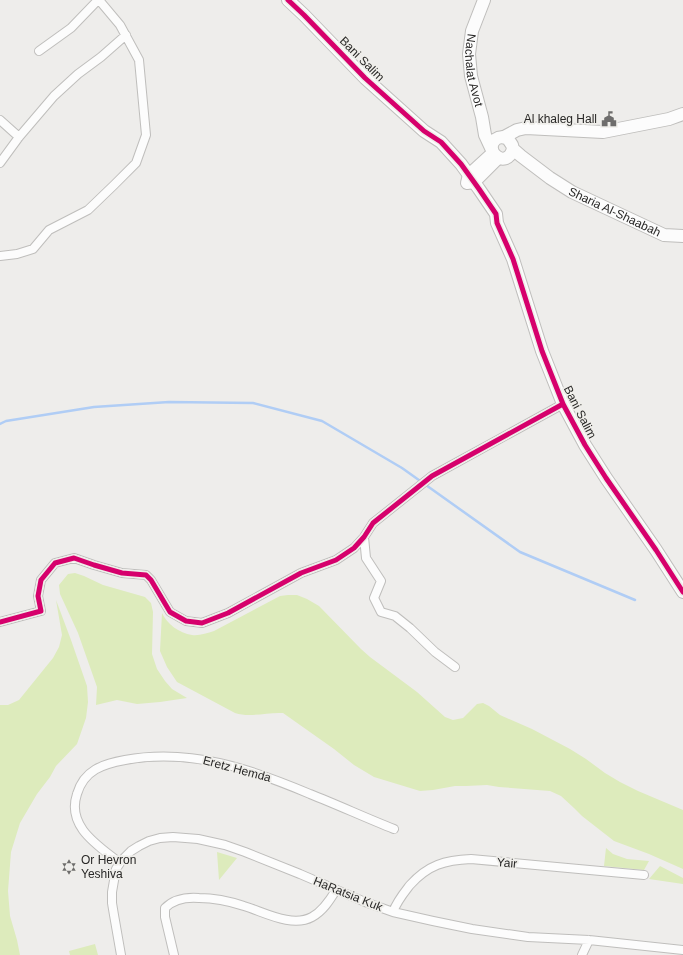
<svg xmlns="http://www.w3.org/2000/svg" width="683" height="955" font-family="Arial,sans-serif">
	<rect width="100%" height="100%" fill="#eeedeb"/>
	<path fill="#ddebbc" d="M75 573 84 576 103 585 145 597 151 603 153 612 152 654 157 669 165 681 172 689 187 698 160 702 137 704 117 700 96 705 97 687 78 633 60 594 59 585 68 574Z
		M288 595H297L307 599 319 606 361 649 370 657 417 692 445 717 453 720 463 718 477 704 483 703 489 706 500 715 532 729 570 749 586 759 605 773 620 782 638 791 683 810V869L649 854 614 841 582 816 574 808 561 796 550 791 499 787 487 785 466 786H455L433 790 420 791 374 777 354 765 334 749 283 713C267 712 250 718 235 713L177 682 167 667 160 651 162 613C167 624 179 633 192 635 199 636 207 633 214 631L280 596Z
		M56 600 71 640 87 686 88 702 86 718 77 744 56 766 50 777 37 794 20 823 11 852 8 891 10 916 17 940 20 955H0V705H8L19 700 53 658 59 647 62 635Z
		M606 848 613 854 627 859 649 861 644 870 604 866Z
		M217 852 237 858 219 880Z
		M660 866 683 878V884L649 879Z
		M95 944 98 955H70L69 951Z"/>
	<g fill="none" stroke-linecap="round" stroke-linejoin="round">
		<path stroke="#b0cdf5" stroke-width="2.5" d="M0 424 6 421 94 407 169 402 253 403 322 421 402 468 520 552 635 600"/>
		<g stroke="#bfbebc" stroke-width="10">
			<path id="street" d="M39 51 71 28 98 0
				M0 120 19 137
				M0 163 19 137 54 96 78 74 101 57 126 35
				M0 256 17 254 33 249 49 230 88 210 114 185 136 163 146 135 139 60 120 25 99 0
				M364 537 366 558 381 581 374 598 381 612 395 616 410 628 435 652 455 667
				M0 622 41 611 38 596 41 580 55 563 74 558 94 565 122 573 146 575 151 580 170 612 186 621 202 623 228 613 301 573 336 560 354 548 364 537 373 523 432 476 563 404
				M120 863C99 846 66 827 77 794 84 770 103 764 125 760 191 748 251 769 310 794 338 805 366 818 394 829
				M393 912C397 901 403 894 410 885 428 865 445 860 471 859L644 875
				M121 955 114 915 112 903V892L116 869 122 860 131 851 139 846 149 841 160 838 173 837 198 839 225 845 245 852 300 874 365 902 393 912 433 921 472 929 528 937 589 940 683 950
				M174 955 165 917V908C174 899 186 897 199 898 215 898 229 901 244 906 264 912 292 928 312 917 323 911 330 900 336 890
				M582 955 589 940"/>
		</g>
		<g stroke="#bfbebc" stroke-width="14">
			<g id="secondary">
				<path d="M288 0 304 15 365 78 424 131 441 142 461 164 479 189 496 214 497 223 513 259 542 351 563 404 585 445 606 478 656 550 683 592"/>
				<path id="s1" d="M484 0 472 31 469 54 471 76 482 117 485 135 492 150"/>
				<path d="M504 137 517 130 526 128 603 132 669 119 683 114"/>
				<path id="s2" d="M513 149C506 171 482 150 496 139 500 136 504 137 508 139L512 145 513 149 521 156 550 178 572 192 664 235 683 236"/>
				<path d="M493 153 469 175 467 183 474 182 498 158"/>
			</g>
		</g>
		<use href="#street" stroke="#fcfcfc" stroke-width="8"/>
		<use href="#secondary" stroke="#fcfcfc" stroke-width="12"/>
		<g stroke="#efeeea" stroke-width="8">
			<path id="cycleway" d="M288 0 304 15 365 78 424 131 441 142 461 164 479 189 496 214 497 223 513 259 542 351 563 404 585 445 606 478 656 550 683 592
				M0 622 41 611 38 596 41 580 55 563 74 558 94 565 122 573 146 575 151 580 170 612 186 621 202 623 228 613 301 573 336 560 354 548 364 537 373 523 432 476 563 404"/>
		</g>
		<use href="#cycleway" stroke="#d6006c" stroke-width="5"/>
	</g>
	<defs>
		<g id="civic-bare" transform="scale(1.2)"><path d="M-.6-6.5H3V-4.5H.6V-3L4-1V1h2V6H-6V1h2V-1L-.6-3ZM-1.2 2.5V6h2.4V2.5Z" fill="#6e6d6c" stroke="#efeeea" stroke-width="2.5" paint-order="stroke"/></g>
		<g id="synagogue-bare" transform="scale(1.2)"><path d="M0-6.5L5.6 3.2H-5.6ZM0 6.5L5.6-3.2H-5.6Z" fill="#6e6d6c" stroke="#efeeea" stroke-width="2.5" paint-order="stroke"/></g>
	</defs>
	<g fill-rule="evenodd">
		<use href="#civic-bare" x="609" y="119"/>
		<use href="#synagogue-bare" x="69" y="867"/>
	</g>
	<g text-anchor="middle" stroke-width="3.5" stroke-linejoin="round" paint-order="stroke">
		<g font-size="12" fill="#292827" stroke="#efeeea">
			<text transform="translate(362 59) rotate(45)" y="4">Bani Salim</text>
			<text dy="4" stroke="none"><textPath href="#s1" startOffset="73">Nachalat Avot</textPath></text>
			<text dy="4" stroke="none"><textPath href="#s2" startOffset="186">Sharia Al-Shaabah</textPath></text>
			<text transform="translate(580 412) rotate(63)" y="4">Bani Salim</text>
			<text transform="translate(237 769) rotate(15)" y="4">Eretz Hemda</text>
			<text transform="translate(507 863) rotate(5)" y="4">Yair</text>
			<text transform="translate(348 894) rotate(22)" y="4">HaRatsia Kuk</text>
		</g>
		<g font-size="12" fill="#292827" stroke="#efeeea" text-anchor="end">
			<text x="597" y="123">Al khaleg Hall</text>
			<text x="81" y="864" text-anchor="start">Or Hevron<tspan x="81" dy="14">Yeshiva</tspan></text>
		</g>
	</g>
</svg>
